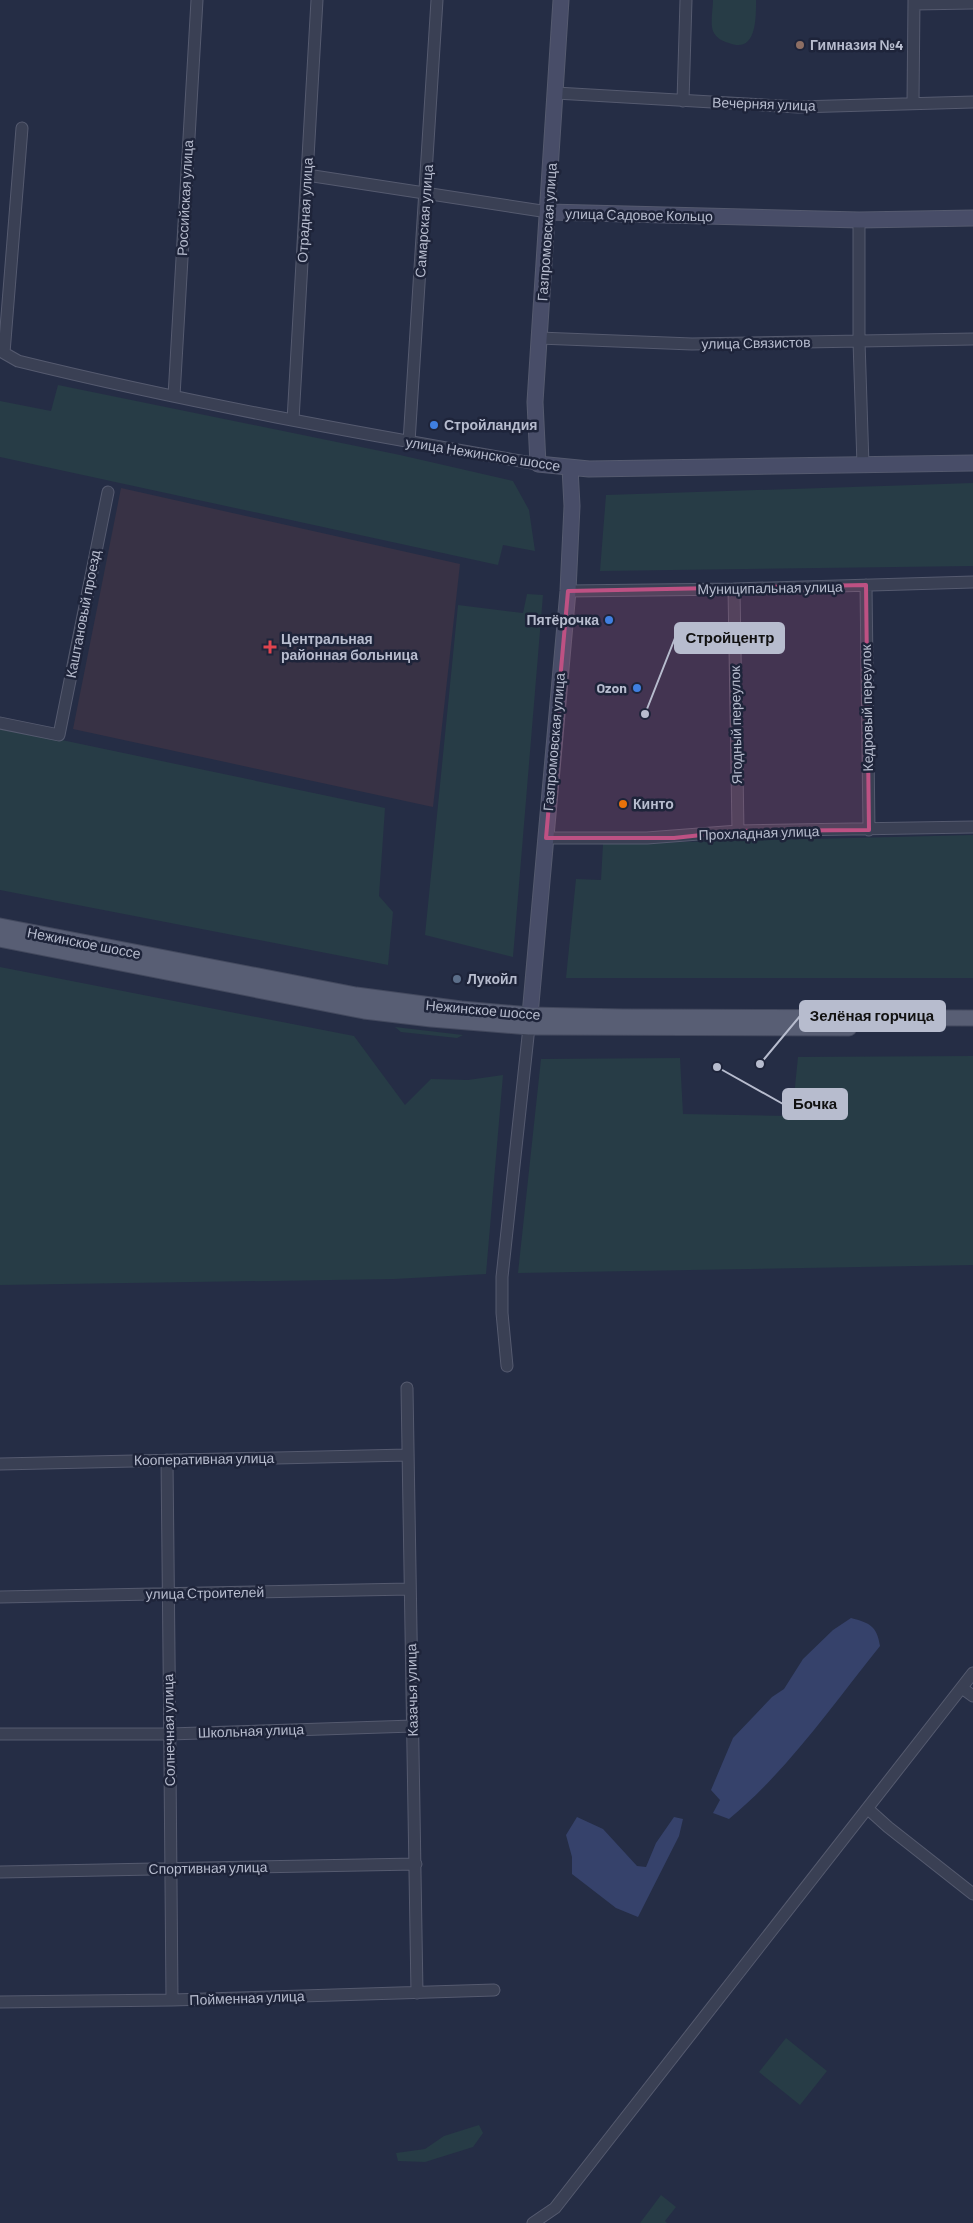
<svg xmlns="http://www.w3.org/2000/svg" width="973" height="2223" font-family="Barlow,sans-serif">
	<rect width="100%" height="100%" fill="#252d45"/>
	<path fill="#383245" d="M121 488 460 564 433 807 73 729Z"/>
	<path fill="#273c46" d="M713 0H756C756 17 757 54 729 43 722 41 716 38 713 31 710 23 713 9 713 0Z
		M58 385 400 455 513 481 529 510 535 551 503 545 498 565 0 457V401L51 411Z
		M973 483V566L600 571 606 495Z
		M527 594 543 595 513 957 425 935 458 605 523 613Z
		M0 727 385 808 379 896 393 912 388 965 0 890Z
		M973 835V978H566L576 879 601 880 603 844Z
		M0 967 354 1036 405 1105 431 1079 468 1080 503 1075 486 1274 394 1279 0 1285Z
		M395 1027 463 1035 457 1038 401 1032Z
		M973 1056V1265L518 1273 541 1059 680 1058 683 1114 792 1116 798 1057Z
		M786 2038 827 2071 800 2105 759 2072Z
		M479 2125 483 2133 473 2147 425 2162 398 2161 396 2153 425 2149 444 2136Z
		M661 2195 676 2207 665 2221 667 2223H640Z"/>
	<path fill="#36426b" d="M851 1618C870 1623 877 1626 880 1646 832 1706 788 1770 729 1819L713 1813 720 1800 711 1790 733 1738 772 1697 784 1689 803 1659 833 1630Z
		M577 1817 603 1829 637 1866 646 1867 656 1843 674 1817 683 1819 679 1836 638 1917 616 1908 572 1874V1857L566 1835Z"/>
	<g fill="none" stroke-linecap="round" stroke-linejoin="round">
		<g stroke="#555a6f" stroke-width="13">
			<path id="street" d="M914 4 973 3
				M556 93 798 107 973 102
				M683 101 686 0
				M913 103 914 0
				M22 128 4 353 18 361C189 403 363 434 538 464
				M307 175 548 212
				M859 220V341L863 465
				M539 338 692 344 973 339
				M174 396 197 0
				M293 420 317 0
				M409 442 437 0
				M866 585 869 830
				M734 589 738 831
				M568 591 734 589 973 582
				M0 723 59 735 108 492
				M546 838H647L738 831 973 827
				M507 1366 502 1313V1277L529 1027
				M407 1388 417 1993
				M167 1460C168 1640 172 1820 172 2000
				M0 1464 408 1455
				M0 1597 410 1589
				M962 1688 973 1696
				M0 1734H169L413 1726
				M868 1809 888 1827 973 1894
				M0 1872 416 1864
				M0 2002 172 2000 494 1990
				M533 2223 555 2208 973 1673"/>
		</g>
		<g stroke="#555a6f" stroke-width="17">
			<path id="secondary" d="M561 0 535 402 538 464 589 469 973 463
				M548 212 859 220 973 218
				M530 1015 568 591 572 506 570 468"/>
		</g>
		<g stroke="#43495e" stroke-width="17">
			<path id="primary" d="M0 926 356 995 461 1009 530 1015 623 1017 973 1018
				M0 939 364 1011 431 1019 529 1027 849 1028"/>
		</g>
		<use href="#street" stroke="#3a4054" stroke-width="11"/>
		<use href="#secondary" stroke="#484d68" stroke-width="15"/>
		<use href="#primary" stroke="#585e74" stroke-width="15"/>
	</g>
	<path fill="#be5183" fill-opacity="0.2" stroke="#be5183" stroke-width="4" stroke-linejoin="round" d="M866 585 869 830 738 831 674 838H546L568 591Z"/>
	<circle fill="#8d6e63" stroke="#1e243a" stroke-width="2" cx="800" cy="45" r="5"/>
	<g fill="#3f7fe0" stroke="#1e243a" stroke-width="2">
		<circle cx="434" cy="425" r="5"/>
		<circle cx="609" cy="620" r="5"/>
		<circle cx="637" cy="688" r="5"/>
	</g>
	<path fill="#e0444e" stroke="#1e243a" stroke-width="2" d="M267.5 639.5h5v5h5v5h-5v5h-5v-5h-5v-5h5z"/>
	<circle fill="#e8710a" stroke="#1e243a" stroke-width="2" cx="623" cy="804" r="5"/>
	<circle fill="#5c6f8a" stroke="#1e243a" stroke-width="2" cx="457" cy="979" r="5"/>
	<g text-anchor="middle" stroke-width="5" stroke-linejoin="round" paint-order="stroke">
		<g font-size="14" font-weight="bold" fill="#b7bcce" stroke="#1e243a" text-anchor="start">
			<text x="810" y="50">Гимназия №4</text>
			<text x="444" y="430">Стройландия</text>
			<text x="599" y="625" text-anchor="end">Пятёрочка</text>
			<text x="281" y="644">Центральная<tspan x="281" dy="16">районная больница</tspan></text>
			<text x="627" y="693" text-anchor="end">Ozon</text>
			<text x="633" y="809">Кинто</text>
			<text x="467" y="984">Лукойл</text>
		</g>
		<g font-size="14" fill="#b7bcce" stroke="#1e243a">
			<text transform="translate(764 104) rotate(2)" y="5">Вечерняя улица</text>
			<text transform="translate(185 198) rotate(-87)" y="5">Российская улица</text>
			<text transform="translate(305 210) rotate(-87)" y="5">Отрадная улица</text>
			<text transform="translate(639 215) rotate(1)" y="5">улица Садовое Кольцо</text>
			<text transform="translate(424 221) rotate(-86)" y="5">Самарская улица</text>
			<text transform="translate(547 232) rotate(-86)" y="5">Газпромовская улица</text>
			<text transform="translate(756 343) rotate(-1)" y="5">улица Связистов</text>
			<text transform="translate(483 454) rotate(9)" y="5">улица Нежинское шоссе</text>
			<text transform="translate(770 588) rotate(-1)" y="5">Муниципальная улица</text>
			<text transform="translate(83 614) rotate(-79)" y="5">Каштановый проезд</text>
			<text transform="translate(867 708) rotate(-91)" y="5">Кедровый переулок</text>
			<text transform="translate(736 725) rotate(-91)" y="5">Ягодный переулок</text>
			<text transform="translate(554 742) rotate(-85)" y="5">Газпромовская улица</text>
			<text transform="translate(759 833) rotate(-2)" y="5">Прохладная улица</text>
			<text transform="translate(84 943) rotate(11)" y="5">Нежинское шоссе</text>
			<text transform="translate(483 1010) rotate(5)" y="5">Нежинское шоссе</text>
			<text transform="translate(204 1459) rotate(-1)" y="5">Кооперативная улица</text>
			<text transform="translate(205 1593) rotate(-1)" y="5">улица Строителей</text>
			<text transform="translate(412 1690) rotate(-91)" y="5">Казачья улица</text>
			<text transform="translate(169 1730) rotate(-91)" y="5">Солнечная улица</text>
			<text transform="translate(251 1731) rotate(-2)" y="5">Школьная улица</text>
			<text transform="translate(208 1868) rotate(-1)" y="5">Спортивная улица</text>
			<text transform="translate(247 1998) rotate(-2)" y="5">Пойменная улица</text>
		</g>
	</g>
	<path fill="none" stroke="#b7bcce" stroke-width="2" d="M645 714L675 638M760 1064L800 1016M717 1067L783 1104"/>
	<g fill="#b7bcce" stroke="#1e243a" stroke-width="2">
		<circle cx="645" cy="714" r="5"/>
		<circle cx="760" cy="1064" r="5"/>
		<circle cx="717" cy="1067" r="5"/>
	</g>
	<g fill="#b7bcce" stroke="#b7bcce" stroke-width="2">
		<rect x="675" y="623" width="109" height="30" rx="5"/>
		<rect x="800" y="1001" width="145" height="30" rx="5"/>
		<rect x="783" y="1089" width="64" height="30" rx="5"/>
	</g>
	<g font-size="15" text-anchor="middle" font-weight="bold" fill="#111">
		<text x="730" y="643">Стройцентр</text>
		<text x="872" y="1021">Зелёная горчица</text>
		<text x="815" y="1109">Бочка</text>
	</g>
</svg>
